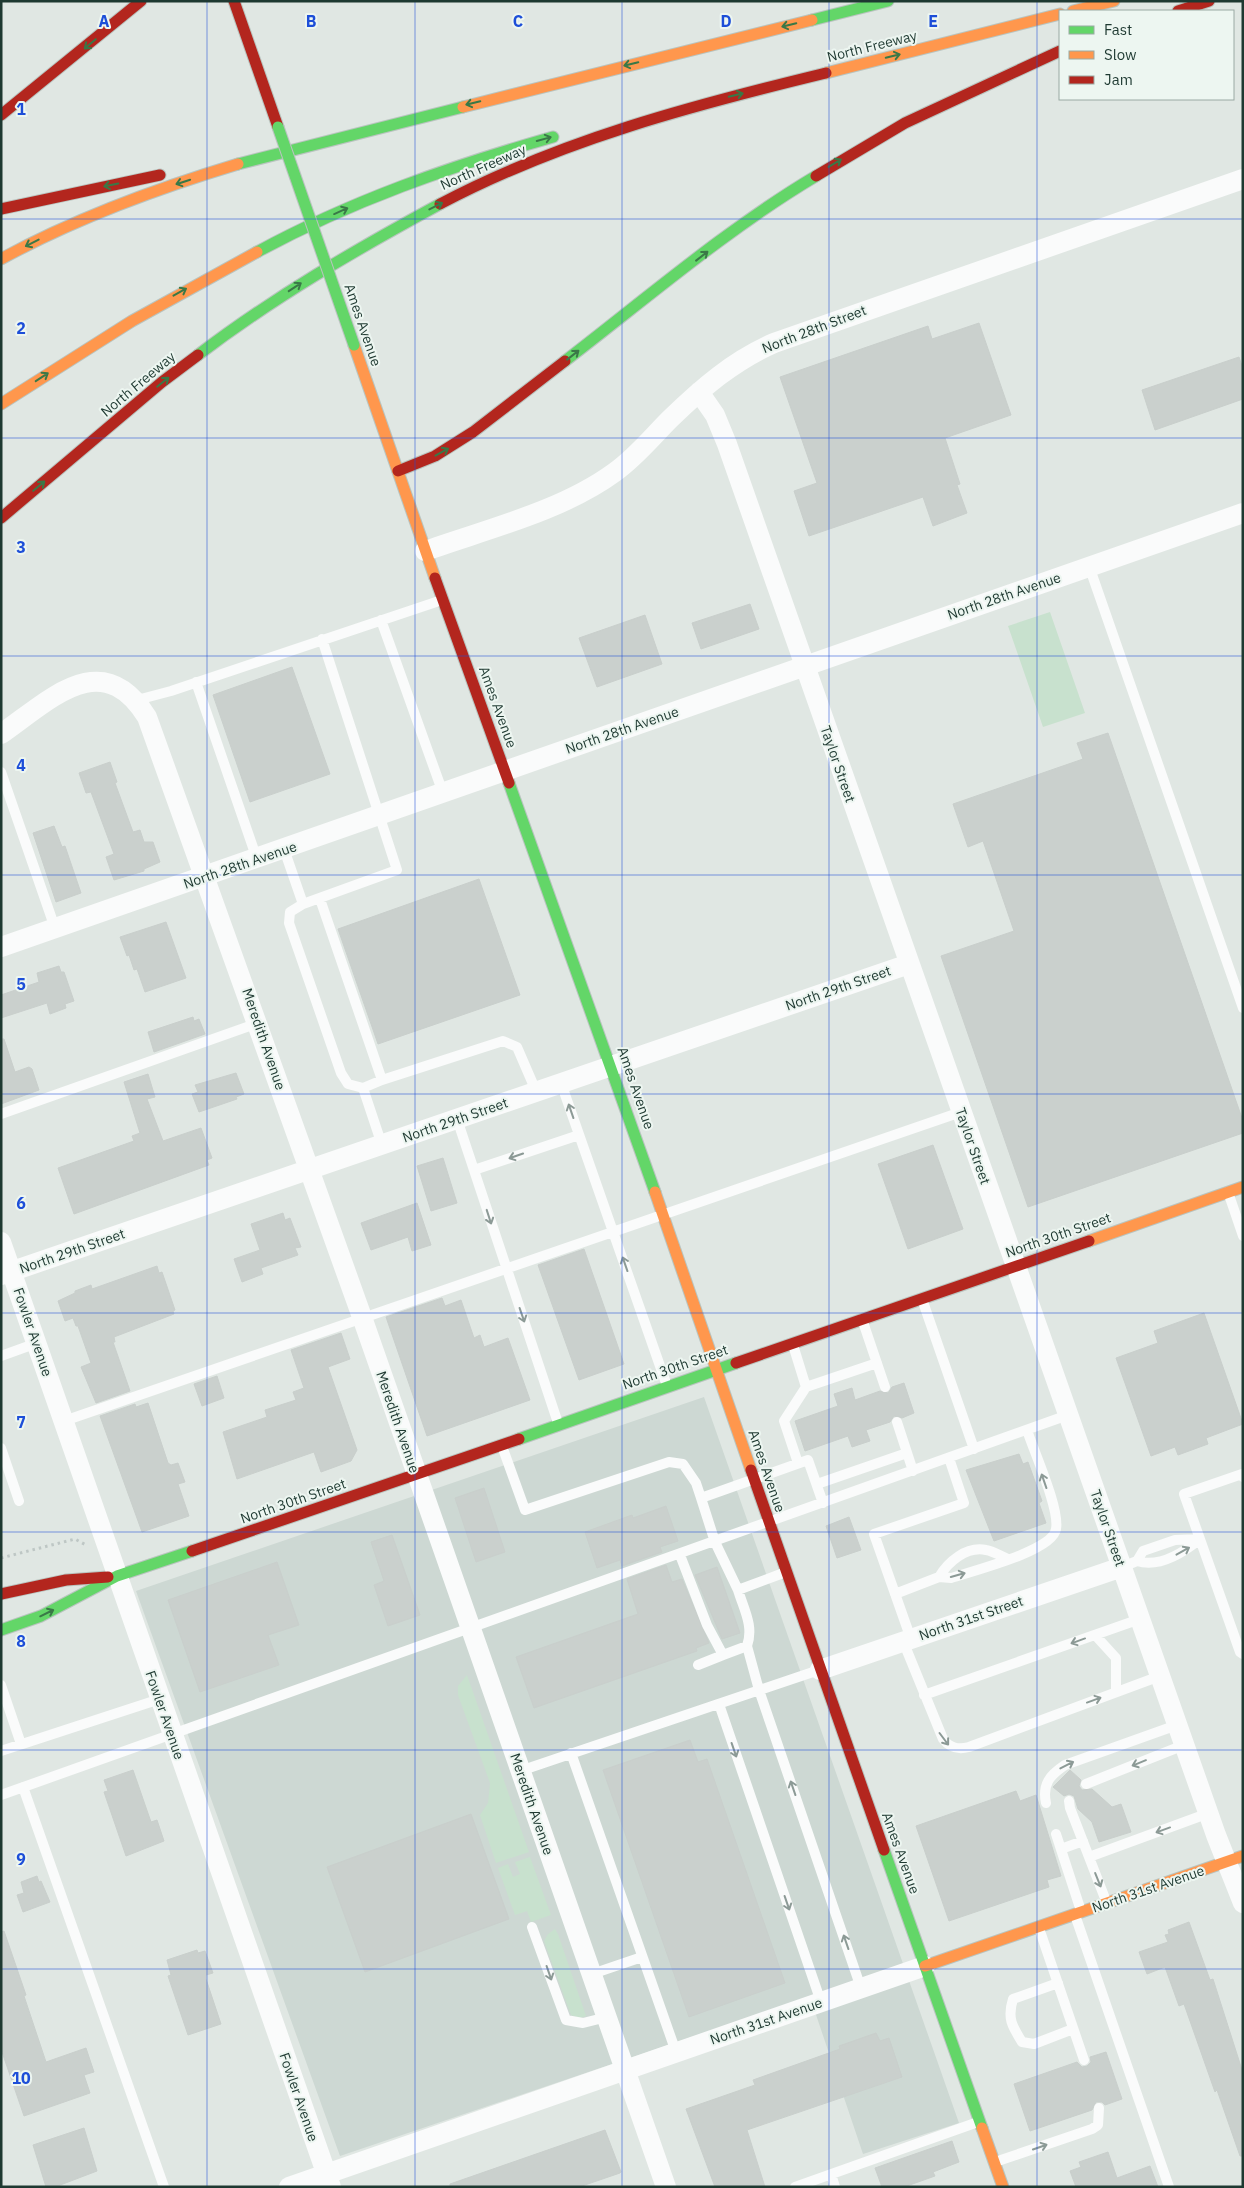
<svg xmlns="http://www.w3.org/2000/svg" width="1244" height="2188" font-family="'IBM Plex Sans',sans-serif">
	<rect width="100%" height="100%" fill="#e0e7e3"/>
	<path fill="#cdd8d3" d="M704 1397 959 2123 863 2154 810 1997 340 2156 136 1591Z"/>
	<path fill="#c8e1ce" d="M1050 612 1085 713 1043 727 1008 626Z
		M467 1675 529 1852 496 1863 480 1815 488 1803 490 1783 458 1695V1686Z
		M530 1857 551 1915 531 1922 527 1911 515 1915 498 1868 508 1864 513 1877 520 1874 515 1862Z
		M555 1929 558 1934 586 2016 580 2018 571 2015 544 1941 548 1934Z"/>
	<path fill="#cad0cd" stroke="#c9cfcc" d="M979 323 1011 415 945 438 960 484 957 485 967 513 933 526 923 497 809 536 794 491 817 483 780 377 928 326 932 339Z
		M1239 357 1243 369V399L1155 430 1142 390Z
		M750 604 759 629 701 649 692 623Z
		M645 615 662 664 597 687 579 638Z
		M292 667 330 774 250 802 213 695Z
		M1108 733 1243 1121V1133L1028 1207 941 956 1014 931 983 841 968 847 953 804 1083 759 1077 743Z
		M110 762 117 782 115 783 133 832 140 830 144 842H153L160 862 144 869V871L114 880 106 857 114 854 91 792 86 793 79 773Z
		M54 826 62 847 65 846 81 893 56 902 33 833Z
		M479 879 520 995 378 1044 338 929Z
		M166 922 186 978 145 992 137 969 134 970 129 955 127 956 120 937Z
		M59 966 61 972H64L74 1001 65 1004 66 1008 50 1014 47 1003 1 1018V995L39 982 37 973Z
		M193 1017 194 1021 199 1019 205 1034 154 1052 148 1032Z
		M1 1039H4L15 1072 29 1067 32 1069 39 1090 1 1104Z
		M236 1073 244 1094 236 1097 237 1099 199 1112 192 1094 198 1092 195 1085Z
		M148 1074 155 1097 147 1099 163 1141 201 1128 212 1158 207 1160 209 1165 74 1214 58 1168 134 1141 132 1136 140 1133 124 1082Z
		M933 1145 963 1229 908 1249 878 1164Z
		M443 1158 457 1203 431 1211 417 1166Z
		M417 1203 431 1245 412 1251 408 1237 371 1250 361 1223Z
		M283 1213 285 1220 290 1218 301 1247 295 1248 298 1255 261 1268 263 1274 242 1282 234 1259 260 1250 251 1224Z
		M584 1249 624 1364 579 1380 538 1265Z
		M157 1266 159 1273 162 1272 175 1310 173 1311 174 1314 114 1337 115 1342H113L130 1391 96 1403 81 1367 91 1363 78 1326H76L73 1318 65 1321 58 1301 75 1293V1291L91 1285 92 1289Z
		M442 1298 445 1306 461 1300 474 1338 480 1335 484 1347 508 1338 530 1400 427 1436 386 1317Z
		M1204 1313 1243 1424 1206 1438 1208 1444 1178 1455 1175 1447 1151 1456 1116 1358 1158 1343 1154 1331Z
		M341 1333 350 1359 328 1367 357 1450 351 1461 321 1472 314 1452 237 1479 223 1432 267 1417 265 1410 296 1400 293 1392 304 1388 291 1350Z
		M217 1376 224 1398 202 1406 194 1384Z
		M904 1383 914 1413 902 1418 894 1416 890 1422 866 1430 870 1441 852 1447 848 1436 805 1451 795 1421 838 1406 834 1394 852 1388 855 1400 880 1391 888 1393 892 1387Z
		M148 1403 168 1463 171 1465 178 1463 185 1482 178 1484 189 1516 142 1532 100 1416 135 1404 136 1407Z
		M1019 1454 1023 1464 1028 1462 1042 1501 1039 1503 1046 1523 994 1541 966 1470Z
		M484 1488 505 1552 476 1562 455 1498Z
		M666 1506 678 1541 660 1547 662 1552 622 1566 620 1560 597 1568 585 1532 632 1515 633 1518Z
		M849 1517 861 1550 837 1558 826 1526Z
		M392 1535 420 1615 388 1626 374 1585 384 1581 371 1542Z
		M277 1562 299 1625 268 1635 279 1665 200 1692 168 1600Z
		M666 1565 672 1582 682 1579 709 1643 696 1648 697 1651 534 1708 516 1657 638 1614 627 1579Z
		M717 1567 740 1633 722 1639 695 1575Z
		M690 1740 698 1762 707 1759 785 1983 689 2017 603 1770Z
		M133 1770 151 1822 157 1820 164 1841 126 1856 104 1792 108 1791 104 1780Z
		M1070 1770 1081 1780 1079 1786 1082 1790 1092 1789 1112 1807 1121 1804 1131 1832 1099 1842 1092 1822 1078 1809 1074 1796 1069 1794 1064 1796 1053 1787Z
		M1016 1791 1020 1801 1036 1795 1061 1876 1047 1880 1049 1887 949 1921 916 1826Z
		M471 1814 509 1919 365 1972 327 1867Z
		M37 1876 39 1882 41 1881 50 1902 23 1912 17 1895 24 1893 21 1882Z
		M1189 1922 1210 1980 1213 1979 1243 2073V2156H1240L1217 2090 1215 2092 1184 2004 1179 2006 1165 1967 1147 1974 1139 1952 1168 1942 1165 1935 1169 1934 1168 1930Z
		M4 1931 26 1995 24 1996 46 2062 86 2048 94 2072 84 2075 90 2093 24 2116 1 2049V1932Z
		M197 1950 198 1953 205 1951 213 1973 206 1975V1979L221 2024 188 2035 168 1976 171 1975 167 1960Z
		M876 2033 880 2041 889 2038 902 2077 747 2130 765 2187H715L686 2109 755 2085 753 2080 840 2049 839 2046Z
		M1106 2052 1122 2099 1105 2105 1102 2102H1096L1092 2110 1030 2131 1014 2084 1077 2062 1082 2067 1087 2066 1091 2062 1090 2057Z
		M84 2128 97 2171 55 2187H46L33 2145Z
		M605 2130 621 2172 620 2173 579 2187H450V2184Z
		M952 2141 959 2162 933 2172 935 2176 904 2187H882L875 2168Z
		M1108 2152 1117 2178 1150 2166 1158 2187H1076L1070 2171 1081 2167 1079 2162Z"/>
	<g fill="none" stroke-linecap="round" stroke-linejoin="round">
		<g stroke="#b9c4bf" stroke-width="13">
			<path id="fast" d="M812 20 888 1
				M238 164 463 107
				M257 252C351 201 451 166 553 137
				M198 355C274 297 357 249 440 204
				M565 361C647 298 727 229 816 176
				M509 783 655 1192
				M519 1439 736 1363
				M1 1630 41 1616 117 1576 192 1551
				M884 1850 982 2128"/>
		</g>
		<g stroke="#b9c4bf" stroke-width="13">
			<path id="slow" d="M1073 11 1114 1
				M826 73 1060 14
				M463 107 812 20
				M1 259C76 218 155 189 238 164
				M354 345 435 578
				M1 404 132 321 257 252
				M655 1192 751 1470
				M1089 1241 1243 1187
				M925 1966 1243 1856
				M982 2128 1003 2187"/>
		</g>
		<g stroke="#b9c4bf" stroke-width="13">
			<path id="jam" d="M234 1 278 127
				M1178 11 1209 1
				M1 115 141 1
				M816 176 905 123 1060 51
				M440 204C561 140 694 105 826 73
				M1 209 160 175
				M398 471 435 456 473 432 565 361
				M1 518 162 382 198 355
				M435 578 509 783
				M736 1363 1089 1241
				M751 1470 884 1850
				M192 1551 519 1439
				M1 1594 66 1580 108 1577"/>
		</g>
		<path stroke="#bec7c5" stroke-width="3" stroke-dasharray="2.5 4" stroke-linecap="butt" d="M1 1558 75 1539 86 1545"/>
		<path stroke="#fafbfb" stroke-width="10" d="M1089 566 1243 1008
			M381 620 443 793
			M322 639 397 870 303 904 290 912 289 923 341 1073 348 1084 363 1088
			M196 682 257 859
			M137 700 171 691 442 600
			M1 772 55 928
			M284 849 303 904
			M320 899 382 1080
			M561 1083 667 1386
			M1 1114 258 1023
			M457 1119 558 1423
			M382 1145 363 1088 382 1080 503 1041 517 1047 536 1091
			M474 1170 579 1135
			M1228 1192 1243 1236
			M922 1299 974 1449
			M862 1319 885 1387
			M793 1345 806 1387 784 1421 798 1463
			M1 1356 37 1343
			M806 1387 877 1363
			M64 1421 961 1112
			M897 1422 913 1471
			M502 1446 525 1510 669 1462 683 1464 696 1483 701 1498 808 1460 823 1503
			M1 1448 19 1501
			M1243 1477 1242 1474 1184 1494 1240 1652 1243 1654
			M817 1484 907 1453
			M701 1498 715 1542 738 1590 786 1572
			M680 1555 707 1625 723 1655 747 1646C754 1626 744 1610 738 1590
			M1122 1567 1137 1561 1143 1551 1175 1540 1200 1539C1183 1553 1159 1568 1137 1561
			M939 1577C948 1562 966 1546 986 1550 993 1551 1001 1556 1008 1559
			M895 1594 939 1577 951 1578C972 1571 1053 1551 1056 1529 1060 1509 1034 1452 1027 1430
			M1095 1635 1116 1658V1692
			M911 1639 874 1534 964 1503 949 1458
			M903 1641 943 1739C950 1748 958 1750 969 1747L1160 1676
			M747 1646 759 1690 861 1988
			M698 1665 723 1655
			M1 1685 21 1744
			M924 1695 1140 1619
			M719 1704 821 2002
			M1 1751 160 1699
			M571 1753 676 2052
			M520 1771 819 1670
			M1086 1784 1184 1745
			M23 1787 164 2187
			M1 1795 1068 1415
			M1069 1801 1070 1808 1106 1901
			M1046 1803C1042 1784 1050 1775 1065 1765L1177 1725
			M1056 1834 1081 1911
			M1061 1849 1083 1841
			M1089 1857 1209 1813
			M1075 1915 1169 2187
			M532 1927 566 2020 583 2023 607 2017
			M1039 1928 1084 2060
			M592 1974 642 1957
			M1058 1983 1013 1999C1007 2018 1012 2026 1022 2042L1034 2044 1073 2029
			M995 2162 1092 2129 1098 2125 1099 2108
			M831 2174 835 2187
			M795 2187 978 2122"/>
		<path stroke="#fafbfb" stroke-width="20" d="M699 392 715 415 727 444 1216 1835 1243 1903
			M425 551C487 529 562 511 615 472 636 457 652 437 670 419 702 388 733 361 774 343L1243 179
			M1 734C50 700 102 645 147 717L362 1317 666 2187
			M1 947 1243 513
			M1 1242 331 2187
			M1 1275 909 964
			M820 1670 1122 1567
			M289 2187 925 1966"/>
		<use href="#fast" stroke="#63d668" stroke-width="11"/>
		<use href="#slow" stroke="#ff974d" stroke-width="11"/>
		<use href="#jam" stroke="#b3261e" stroke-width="11"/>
		<g stroke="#bac3c0" stroke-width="13" stroke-linecap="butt">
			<path id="fast-bridge" d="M278 127 354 345"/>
		</g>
		<use href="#fast-bridge" stroke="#63d668" stroke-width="11"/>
	</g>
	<defs><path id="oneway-shaft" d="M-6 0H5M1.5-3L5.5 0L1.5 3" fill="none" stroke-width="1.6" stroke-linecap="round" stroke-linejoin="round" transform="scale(1.25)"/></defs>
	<g stroke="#3a7847">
		<use href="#oneway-shaft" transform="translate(789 25) rotate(166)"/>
		<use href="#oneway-shaft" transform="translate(90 44) rotate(140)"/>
		<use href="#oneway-shaft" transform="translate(893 56) rotate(-14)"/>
		<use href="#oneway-shaft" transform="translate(631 64) rotate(166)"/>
		<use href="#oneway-shaft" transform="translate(736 95) rotate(-14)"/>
		<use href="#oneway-shaft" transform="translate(473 103) rotate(166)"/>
		<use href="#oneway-shaft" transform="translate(544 139) rotate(-15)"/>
		<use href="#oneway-shaft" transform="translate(835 163) rotate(-31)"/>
		<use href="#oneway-shaft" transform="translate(183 182) rotate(162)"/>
		<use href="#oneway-shaft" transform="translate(111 185) rotate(168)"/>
		<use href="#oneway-shaft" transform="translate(436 206) rotate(-27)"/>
		<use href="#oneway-shaft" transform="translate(341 211) rotate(-24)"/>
		<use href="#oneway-shaft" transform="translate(32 243) rotate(153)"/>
		<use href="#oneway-shaft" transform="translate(702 256) rotate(-38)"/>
		<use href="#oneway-shaft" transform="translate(295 287) rotate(-33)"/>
		<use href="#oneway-shaft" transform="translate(180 292) rotate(-29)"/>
		<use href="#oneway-shaft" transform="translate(573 355) rotate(-38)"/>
		<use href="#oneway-shaft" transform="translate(42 377) rotate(-33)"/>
		<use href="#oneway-shaft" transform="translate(163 382) rotate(-39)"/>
		<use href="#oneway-shaft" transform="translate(442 452) rotate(-29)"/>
		<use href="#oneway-shaft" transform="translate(39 486) rotate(-40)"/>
		<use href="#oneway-shaft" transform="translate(47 1613) rotate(-26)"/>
	</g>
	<g stroke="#8c9a96">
		<use href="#oneway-shaft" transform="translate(571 1111) rotate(-109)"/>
		<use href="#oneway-shaft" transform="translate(516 1156) rotate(161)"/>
		<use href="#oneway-shaft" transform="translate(489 1217) rotate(72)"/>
		<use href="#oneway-shaft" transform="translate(625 1264) rotate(-109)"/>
		<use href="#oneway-shaft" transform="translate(522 1315) rotate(71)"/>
		<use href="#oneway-shaft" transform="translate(1044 1481) rotate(-109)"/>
		<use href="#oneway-shaft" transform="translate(1183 1551) rotate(-29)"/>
		<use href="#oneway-shaft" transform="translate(958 1575) rotate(-16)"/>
		<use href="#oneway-shaft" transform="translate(1078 1641) rotate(160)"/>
		<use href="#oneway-shaft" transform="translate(1094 1700) rotate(-20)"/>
		<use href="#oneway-shaft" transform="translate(944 1739) rotate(53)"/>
		<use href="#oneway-shaft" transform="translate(734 1750) rotate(71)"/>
		<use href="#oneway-shaft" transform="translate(1139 1763) rotate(158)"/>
		<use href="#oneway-shaft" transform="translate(1067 1765) rotate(-27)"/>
		<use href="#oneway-shaft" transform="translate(793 1788) rotate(-109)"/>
		<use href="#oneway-shaft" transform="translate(1163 1830) rotate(160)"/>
		<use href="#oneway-shaft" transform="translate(1098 1880) rotate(68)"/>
		<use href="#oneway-shaft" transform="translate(787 1903) rotate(71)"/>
		<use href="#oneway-shaft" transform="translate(846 1942) rotate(-109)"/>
		<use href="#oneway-shaft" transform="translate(549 1973) rotate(71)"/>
		<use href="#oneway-shaft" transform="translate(1040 2147) rotate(-19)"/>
	</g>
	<path fill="none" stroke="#1d4ed8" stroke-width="1" stroke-opacity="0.55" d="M207 1V2187M415 1V2187M622 1V2187M829 1V2187M1037 1V2187M1 219H1243M1 438H1243M1 656H1243M1 875H1243M1 1094H1243M1 1313H1243M1 1532H1243M1 1750H1243M1 1969H1243"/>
	<g text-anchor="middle" stroke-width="4" stroke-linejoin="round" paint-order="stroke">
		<g font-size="14" fill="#1e3931" stroke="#edf6f1">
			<text transform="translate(872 46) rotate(-14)" y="5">North Freeway</text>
			<text transform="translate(483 167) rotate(-24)" y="5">North Freeway</text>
			<text transform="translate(363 325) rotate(71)" y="5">Ames Avenue</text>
			<text transform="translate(814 329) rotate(-21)" y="5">North 28th Street</text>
			<text transform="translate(138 384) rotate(-40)" y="5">North Freeway</text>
			<text transform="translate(1004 596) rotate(-19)" y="5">North 28th Avenue</text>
			<text transform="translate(498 707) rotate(70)" y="5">Ames Avenue</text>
			<text transform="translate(622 730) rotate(-19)" y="5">North 28th Avenue</text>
			<text transform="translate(838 764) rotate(71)" y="5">Taylor Street</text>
			<text transform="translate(240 865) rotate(-19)" y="5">North 28th Avenue</text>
			<text transform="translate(838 988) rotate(-19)" y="5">North 29th Street</text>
			<text transform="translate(264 1039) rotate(71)" y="5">Meredith Avenue</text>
			<text transform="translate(636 1088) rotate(71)" y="5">Ames Avenue</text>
			<text transform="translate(455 1120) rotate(-19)" y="5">North 29th Street</text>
			<text transform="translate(973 1146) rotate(71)" y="5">Taylor Street</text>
			<text transform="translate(1058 1235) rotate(-19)" y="5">North 30th Street</text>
			<text transform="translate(72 1251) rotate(-19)" y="5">North 29th Street</text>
			<text transform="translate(33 1332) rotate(71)" y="5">Fowler Avenue</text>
			<text transform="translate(675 1367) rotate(-19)" y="5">North 30th Street</text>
			<text transform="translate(398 1422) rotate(71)" y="5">Meredith Avenue</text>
			<text transform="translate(767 1471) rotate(71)" y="5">Ames Avenue</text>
			<text transform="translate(293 1501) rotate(-19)" y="5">North 30th Street</text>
			<text transform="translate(1108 1528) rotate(71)" y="5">Taylor Street</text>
			<text transform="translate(971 1618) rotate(-19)" y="5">North 31st Street</text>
			<text transform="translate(165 1715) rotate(71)" y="5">Fowler Avenue</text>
			<text transform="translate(532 1804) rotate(71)" y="5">Meredith Avenue</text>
			<text transform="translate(901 1853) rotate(70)" y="5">Ames Avenue</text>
			<text transform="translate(1148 1889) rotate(-19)" y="5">North 31st Avenue</text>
			<text transform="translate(766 2021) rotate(-19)" y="5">North 31st Avenue</text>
			<text transform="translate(299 2097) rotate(71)" y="5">Fowler Avenue</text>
		</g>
	</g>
	<g font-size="16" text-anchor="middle" font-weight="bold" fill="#1d4ed8" stroke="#edf6f1" stroke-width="4" stroke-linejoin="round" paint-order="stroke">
		<text x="104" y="27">A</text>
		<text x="311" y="27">B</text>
		<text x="518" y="27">C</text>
		<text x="726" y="27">D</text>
		<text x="933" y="27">E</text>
		<text x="21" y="115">1</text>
		<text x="21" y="334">2</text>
		<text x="21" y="553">3</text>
		<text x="21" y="771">4</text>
		<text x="21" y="990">5</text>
		<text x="21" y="1209">6</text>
		<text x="21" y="1428">7</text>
		<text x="21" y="1647">8</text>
		<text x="21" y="1865">9</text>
		<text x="21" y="2084">10</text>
	</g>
	<rect width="1244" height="2188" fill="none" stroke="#1e3931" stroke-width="5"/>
	<rect x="1059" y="10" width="175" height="90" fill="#edf6f1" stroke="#9aaaa4"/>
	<rect x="1069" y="26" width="25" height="8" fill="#63d668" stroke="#9aaaa4"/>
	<text x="1104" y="35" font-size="15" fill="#1e3931">Fast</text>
	<rect x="1069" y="51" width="25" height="8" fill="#ff974d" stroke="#9aaaa4"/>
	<text x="1104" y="60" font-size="15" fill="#1e3931">Slow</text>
	<rect x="1069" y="76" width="25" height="8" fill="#b3261e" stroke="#9aaaa4"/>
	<text x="1104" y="85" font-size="15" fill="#1e3931">Jam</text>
</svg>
